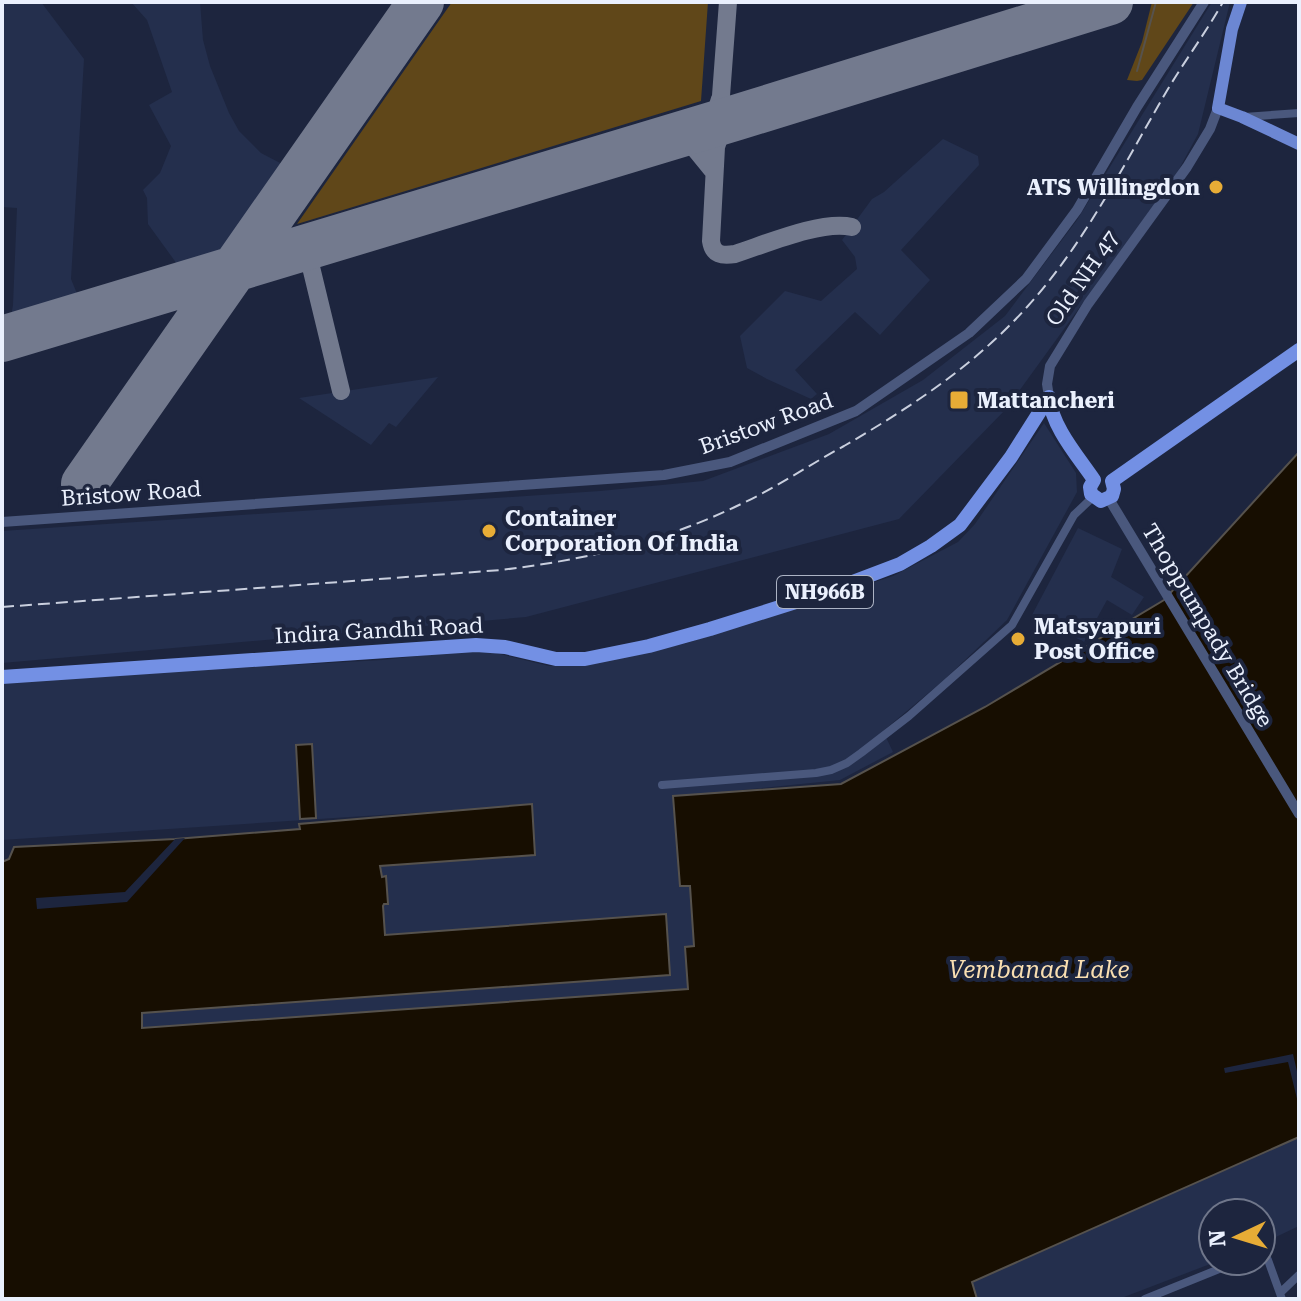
<svg xmlns="http://www.w3.org/2000/svg" width="1301" height="1301" font-family="'Roboto Serif',serif">
	<rect width="100%" height="100%" fill="#1d253e"/>
	<path fill="#242f4d" d="M2 2H41L84 59 71 279 78 296 11 317 13 305 17 208 2 207Z
		M131 2H200L203 40 210 66 229 113 239 131 261 153 284 165 223 252 177 264 148 224 147 198 143 190 160 173 171 146 149 105 172 92 147 20Z
		M1212 2H1230L1198 134 1177 173 1006 409 899 519 526 617 2 663V531L600 491 703 481 829 434 923 380 1005 316 1077 220Z
		M943 139 978 156 979 165 901 250 930 280 880 335 855 312 795 370 817 394 811 399 767 379 747 368 740 336 785 291 821 301 857 269 855 257 842 240 872 199 884 192Z
		M438 377 396 427 389 423 371 445 299 398Z
		M1044 423 1076 473 1077 492 1007 620 944 680 883 731 893 752 840 780 673 797 681 886 690 885 694 946 685 948 688 989 142 1029 141 1013 670 975 666 915 384 935 383 906 388 903 386 877 380 874V866L535 855 532 805 2 840V681L382 660 480 649 549 666 592 663 687 643 893 576 958 542 975 524Z
		M1078 528 1122 549 1111 577 1144 597 1132 615 1107 600 1084 642 1032 615Z
		M1299 1137V1226L1261 1244V1213H1213V1261H1218L1124 1297 1123 1299H977L972 1282Z"/>
	<path fill="#604719" d="M452 2H708L701 101 297 224Z
		M1152 2H1194L1142 80 1137 81 1127 80 1142 42Z"/>
	<path fill="#170e01" stroke="#56524d" stroke-width="2" d="M1299 452V1137L972 1282 977 1299H2V862L9 859 14 847 175 839 300 829 299 824 532 804 535 855 380 866 382 877 386 876 388 904H384L383 906 385 935 666 914 670 975 142 1013V1028L688 989 685 947 694 946 690 886H680L673 796 841 784 985 707 1164 600Z
		M312 744 316 818 300 819 296 745Z"/>
	<path fill="#1d253e" d="M185 838 127 902 37 909 36 898 125 892 175 839Z
		M1293 1054 1299 1080V1107L1288 1062 1225 1073 1224 1068Z"/>
	<g fill="none" stroke-linecap="round" stroke-linejoin="round">
		<path stroke="#56524d" stroke-width="2" d="M1137 71 1156 2"/>
		<path stroke="#737a8e" stroke-width="18" d="M728 2 720 109C725 116 729 117 738 117
			M738 117 725 126 721 132 716 147 711 241C713 255 722 256 735 254 766 244 821 220 852 227
			M703 128 714 118 720 99
			M683 134 714 172
			M323 242C315 248 311 256 311 267L341 391
			M286 253 303 258 311 267"/>
		<path stroke="#737a8e" stroke-width="46" d="M2 339 738 117 1110 2
			M84 484 421 2"/>
		<path stroke="#4a587d" stroke-width="8" d="M1244 117 1299 113
			M662 785 816 773 831 770 847 763 861 753 909 716 1012 625 1074 515 1093 497
			M1261 1255 1268 1260 1282 1299
			M1280 1293 1299 1275
			M1145 1299 1239 1261"/>
		<path stroke="#4a587d" stroke-width="10" d="M1049 397 1047 384 1050 366 1088 304 1187 167 1210 129 1218 108
			M1109 499 1299 814
			M2 522 664 475 730 462 856 411 969 333 1026 279 1077 210 1137 107 1204 2"/>
		<path stroke="#6c87d3" stroke-width="12" d="M1241 2 1232 29 1218 108 1242 117 1299 144"/>
		<path stroke="#7390e4" stroke-width="14" d="M1049 397C1052 427 1077 455 1094 480
			M1094 480 1090 487 1091 494 1101 501 1112 496 1114 489 1112 481
			M1112 481 1299 350
			M2 677 476 645 505 647 556 659H585L649 646 710 629 821 594 900 564 931 546 960 525 1011 457 1049 397"/>
		<path stroke="#c9cfde" stroke-width="2" stroke-dasharray="12 6" stroke-linecap="butt" d="M2 607 501 570C584 560 663 542 739 505 776 488 809 465 844 446 911 407 975 365 1027 307 1084 244 1122 168 1165 94 1183 63 1205 34 1223 2"/>
	</g>
	<g fill="#e7ac36" stroke="#1d253e" stroke-width="3">
		<circle cx="1216" cy="187" r="8"/>
		<rect x="949" y="390" width="20" height="20" rx="4"/>
		<circle cx="489" cy="531" r="8"/>
		<circle cx="1018" cy="639" r="8"/>
	</g>
	<g text-anchor="middle" stroke-width="8" stroke-linejoin="round" paint-order="stroke">
		<rect fill="#1d253e" stroke="#acb3c4" stroke-width="2" x="777" y="576" width="96" height="32" rx="6"/>
		<g font-size="20" font-weight="bold" fill="#eaf0fd">
			<text x="825" y="599">NH966B</text>
		</g>
		<g font-size="22" font-weight="bold" fill="#eaf0fd" stroke="#1d253e" text-anchor="start">
			<text x="1200" y="195" text-anchor="end">ATS Willingdon</text>
			<text x="977" y="408">Mattancheri</text>
			<text x="505" y="526">Container<tspan x="505" dy="25">Corporation Of India</tspan></text>
			<text x="1034" y="634">Matsyapuri<tspan x="1034" dy="25">Post Office</tspan></text>
		</g>
		<g font-size="22" fill="#eaf0fd" stroke="#1d253e">
			<text transform="translate(1082 278) rotate(-55)" y="8">Old NH 47</text>
			<text transform="translate(766 423) rotate(-20)" y="8">Bristow Road</text>
			<text transform="translate(131 493) rotate(-4)" y="8">Bristow Road</text>
			<text transform="translate(1208 625) rotate(59)" y="8">Thoppumpady Bridge</text>
			<text transform="translate(379 630) rotate(-3)" y="8">Indira Gandhi Road</text>
		</g>
		<g font-size="24" font-style="italic" fill="#f9deb1" stroke="#1d253e">
			<text x="1039" y="978">Vembanad Lake</text>
		</g>
	</g>
	<rect width="1301" height="1301" fill="none" stroke="#eaf0fd" stroke-width="8"/>
	<g transform="translate(1237 1237) rotate(266)"><circle r="38" fill="#1d253e" stroke="#6f768a" stroke-width="2"/>
	<path d="M0-6L14 30L0 20L-14 30Z" fill="#e7ac36"/>
	<text y="-12" font-size="22" font-weight="bold" text-anchor="middle" fill="#eaf0fd">N</text>
	</g>
</svg>
